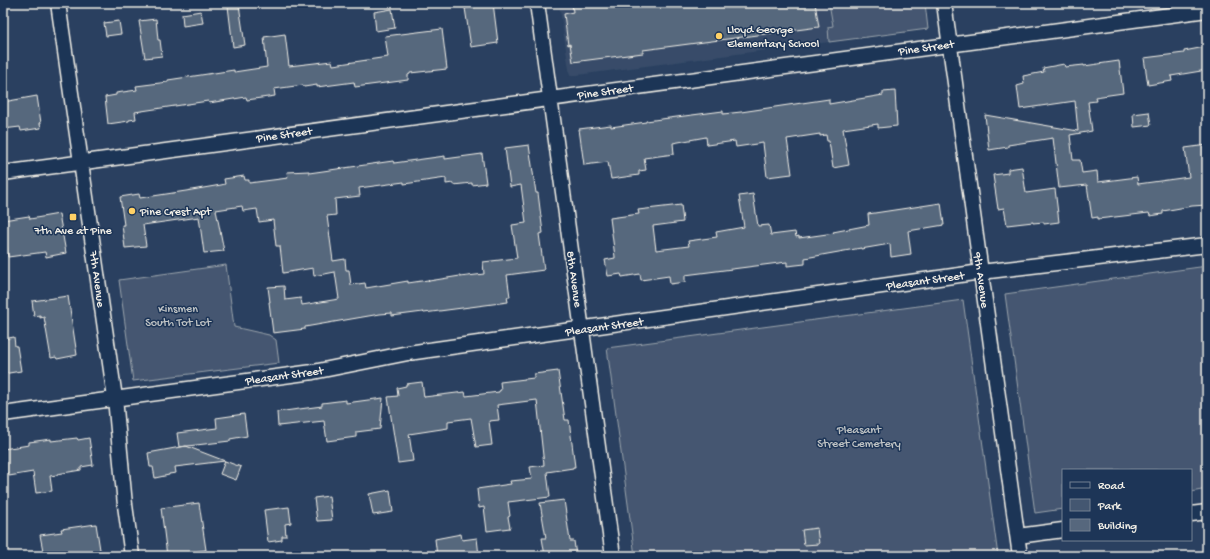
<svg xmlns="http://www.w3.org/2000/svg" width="1210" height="559" font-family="'Gochi Hand',sans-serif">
	<rect width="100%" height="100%" fill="#2a4060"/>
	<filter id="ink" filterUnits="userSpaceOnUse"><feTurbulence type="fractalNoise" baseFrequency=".025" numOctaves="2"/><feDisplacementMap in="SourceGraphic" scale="8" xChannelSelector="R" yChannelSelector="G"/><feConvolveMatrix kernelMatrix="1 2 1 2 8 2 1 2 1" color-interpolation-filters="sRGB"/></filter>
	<g filter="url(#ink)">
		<path fill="#374c69" d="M559 3H925L928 29 570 76Z"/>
		<path fill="#445771" stroke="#9ca4ac" d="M829 3H925L928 29 829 42 828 27 833 26Z
			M226 265 234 327 269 335 276 340 279 363 133 381 119 280Z
			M1207 266V489L1191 492V470H1063V509L1035 513 1005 294Z
			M963 300 998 556H635L607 348Z"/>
		<path fill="#56677d" stroke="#f4f1e8" d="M475 3H493L498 43 471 47 465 8 475 7Z
			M572 3H815L819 27 643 50V53L573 62 570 44 568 45 564 14 573 12Z
			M239 5 245 45 233 47 228 6Z
			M392 9 395 28 376 31 374 12Z
			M201 11 203 23 183 26 182 14Z
			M156 19 158 40H160L162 56 145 58 139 21Z
			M119 21 121 34 106 36 104 23Z
			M442 29 447 69 410 73V74L408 75V80L355 87 354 82 317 87V85L304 87 303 85 274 89 275 96 247 100 246 97 209 103 208 101 135 112 136 119 129 120V121L108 124 105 97 116 95V93L137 90 136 86 168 82V80L234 70V72L267 67 264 37 285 34 289 66 332 61 333 65 388 57 385 36Z
			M1205 47 1207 70 1171 76 1172 81 1148 85 1144 58 1184 53V51Z
			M1119 61 1123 93 1095 97 1096 101 1088 102 1092 131 1070 135 1073 160H1080L1082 173 1097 171 1098 182 1137 177 1138 184 1189 177 1185 148 1207 145V205L1192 206 1163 211V214L1150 216 1149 213 1098 219V217L1092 218 1087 185 1059 188 1053 138 1008 145V147L989 150 985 115 1078 131 1075 101 1020 109 1017 86 1024 84 1023 76 1044 72 1043 68 1064 64 1065 67 1084 65V66Z
			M895 91 897 126 878 128V124L843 129 849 165 833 168 829 141H827L826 135 820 136V134L787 139 792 174 767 177 763 143 736 147 735 141 707 145 706 137 673 143 674 154 644 158 646 170 639 171V175L611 179 608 162 584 165 579 129 611 125V127L646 122V121L723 111V114L741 112 829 99V104L883 95V92Z
			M37 96 41 123H40L41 128 21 131 20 127 3 129V102Z
			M1149 112 1151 125 1134 127 1133 114Z
			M529 145 536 193H538L543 233 539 234 544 270 507 275 510 297H507L508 302 424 313 423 312 392 316V313L380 314 305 327V329L273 333 269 302H270L268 287 284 286 285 300 301 298 302 305 339 299 335 272 314 276 313 268 283 273 280 246H276L273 220 259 222 257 209 243 211 242 206 216 210 224 251 204 253 199 217 143 225 146 246 125 248 122 225H124L120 197 139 194 140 198 186 191 221 185 225 184 224 179 244 176 245 180H249V183L288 178 287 172 309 171V173L393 161 394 163 445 156V159L482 154 486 183 472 185V183L453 185V183L446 184V178L404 184V182L359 188 360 196 335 199 336 215 327 216 333 261 345 259 346 270H349L351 285 365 283 366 288 408 281V283L428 280 429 281 460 276V277L484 274 483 262 517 258 512 225 526 223 521 185 510 187 505 148Z
			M1022 167 1026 193 1055 189 1059 222 1044 224V222L1033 223V222L1007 225 1004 208 998 209 993 175 1008 173V169Z
			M753 194 758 226 769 225 771 235 795 232 796 237 799 236V238L834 233 833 232 869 225 868 214 941 203 944 225 908 231 911 254 891 257 890 244 861 249V248L805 258V264L787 266V262L685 275V282L670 284 669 276 641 280 640 274 622 277 621 274 608 276 605 260 615 258V257L610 218 639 214 638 210 681 205 683 222 653 226 656 250 689 246 688 241 717 237 716 232 744 227 739 196Z
			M59 214 66 253 46 257 45 252 8 257 3 220 29 216 30 219Z
			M68 296 77 355 57 359 56 357 51 358 44 317 40 318V315L34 316 32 301Z
			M14 337 15 346H17L21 371 3 374V339Z
			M558 371 565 420H569L575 467H573V468L547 472 550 497 508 502 510 516 508 517 510 528 487 531 484 507 479 508 477 489 511 484 510 481 532 479 530 467 544 465 537 400 497 405 499 420 489 421 492 445 476 447 471 418 448 421V428L409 434 413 461 398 463 388 397 398 396 397 388 406 386V384L422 382 424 397 465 392 466 396 499 392V391L501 390 500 382 534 378V374Z
			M383 398 380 429 356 432V437L327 441 324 421 278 426 277 412 322 406V403L346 400V403Z
			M244 414 247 436 230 439V441L179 447 177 433 217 428 216 418Z
			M77 438 78 440 89 438 93 465 81 467V470L57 474V475L50 476 52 491 36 493 33 472 9 476V473L3 474V449L29 445V442L51 439V441Z
			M186 446 225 461 175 467 176 473 169 474V475L155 478 153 467H150L148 453Z
			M225 461 241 467 236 480 220 474Z
			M390 490 393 512 373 515 369 494Z
			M329 496 332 520 317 521 314 498Z
			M564 500 570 541H574L576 556H545L542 538H546L540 503Z
			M199 503 206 550 167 556 161 508Z
			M289 507 291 523 285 524 286 536H282V540L268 542 264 510Z
			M96 524 101 556H44L40 535 62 532 61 529Z
			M817 528 819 544 804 545 802 530Z
			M461 534 462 540 477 538 479 556H437L435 539Z"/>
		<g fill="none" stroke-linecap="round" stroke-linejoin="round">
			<g stroke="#f4f1e8" stroke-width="17">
				<path id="street" d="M58 3 115 398 125 505 132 556
					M537 3 613 556
					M944 3 1020 556
					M3 173 1207 10
					M3 414 313 372 408 353 981 272 1207 245
					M1191 514 1207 512
					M1018 536 1063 530"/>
			</g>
			<use href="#street" stroke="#1d3557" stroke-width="14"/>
		</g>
	</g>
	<g fill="#ffd166" stroke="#1d3557" stroke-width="1.5">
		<circle cx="719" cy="36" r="4"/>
		<circle cx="132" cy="211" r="4"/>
		<rect x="69" y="213" width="8" height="8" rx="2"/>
	</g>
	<g text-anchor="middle" stroke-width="3" stroke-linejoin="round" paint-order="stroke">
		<g font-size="12" fill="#f4f1e8" stroke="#1d3557" text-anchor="start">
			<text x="727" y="33">Lloyd George<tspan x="727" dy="14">Elementary School</tspan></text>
			<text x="140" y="215">Pine Crest Apt</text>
			<text x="73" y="234" text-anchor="middle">7th Ave at Pine</text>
		</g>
		<g font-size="12" fill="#f4f1e8" stroke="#1d3557">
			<text transform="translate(926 47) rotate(-8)" y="4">Pine Street</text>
			<text transform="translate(605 91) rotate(-8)" y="4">Pine Street</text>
			<text transform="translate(284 134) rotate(-8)" y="4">Pine Street</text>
			<text transform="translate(98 279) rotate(82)" y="4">7th Avenue</text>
			<text transform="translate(575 279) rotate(82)" y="4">8th Avenue</text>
			<text transform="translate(925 280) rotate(-8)" y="4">Pleasant Street</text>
			<text transform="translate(982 280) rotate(82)" y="4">9th Avenue</text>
			<text transform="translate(604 326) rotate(-8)" y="4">Pleasant Street</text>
			<text transform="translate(284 375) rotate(-8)" y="4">Pleasant Street</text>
		</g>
		<g font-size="12" fill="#bfc3c4" stroke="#1d3557">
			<text x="178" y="312">Kinsmen<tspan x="178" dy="14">South Tot Lot</tspan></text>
			<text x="859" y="433">Pleasant<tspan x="859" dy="14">Street Cemetery</tspan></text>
		</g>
	</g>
	<rect width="1210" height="559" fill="none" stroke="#1d3557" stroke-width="16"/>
	<rect x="8" y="8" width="1194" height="543" fill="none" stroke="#f4f1e8" stroke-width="1.5" filter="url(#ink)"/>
	<rect x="1062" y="469" width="130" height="72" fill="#1d3557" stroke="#738091"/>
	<rect x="1070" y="482" width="20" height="6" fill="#1d3557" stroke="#738091"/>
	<text x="1098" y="489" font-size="12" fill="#f4f1e8">Road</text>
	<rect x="1070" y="499" width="20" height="12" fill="#445771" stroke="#738091"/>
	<text x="1098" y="509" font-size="12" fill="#f4f1e8">Park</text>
	<rect x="1070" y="519" width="20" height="12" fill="#56677d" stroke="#738091"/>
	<text x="1098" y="529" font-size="12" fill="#f4f1e8">Building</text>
</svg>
